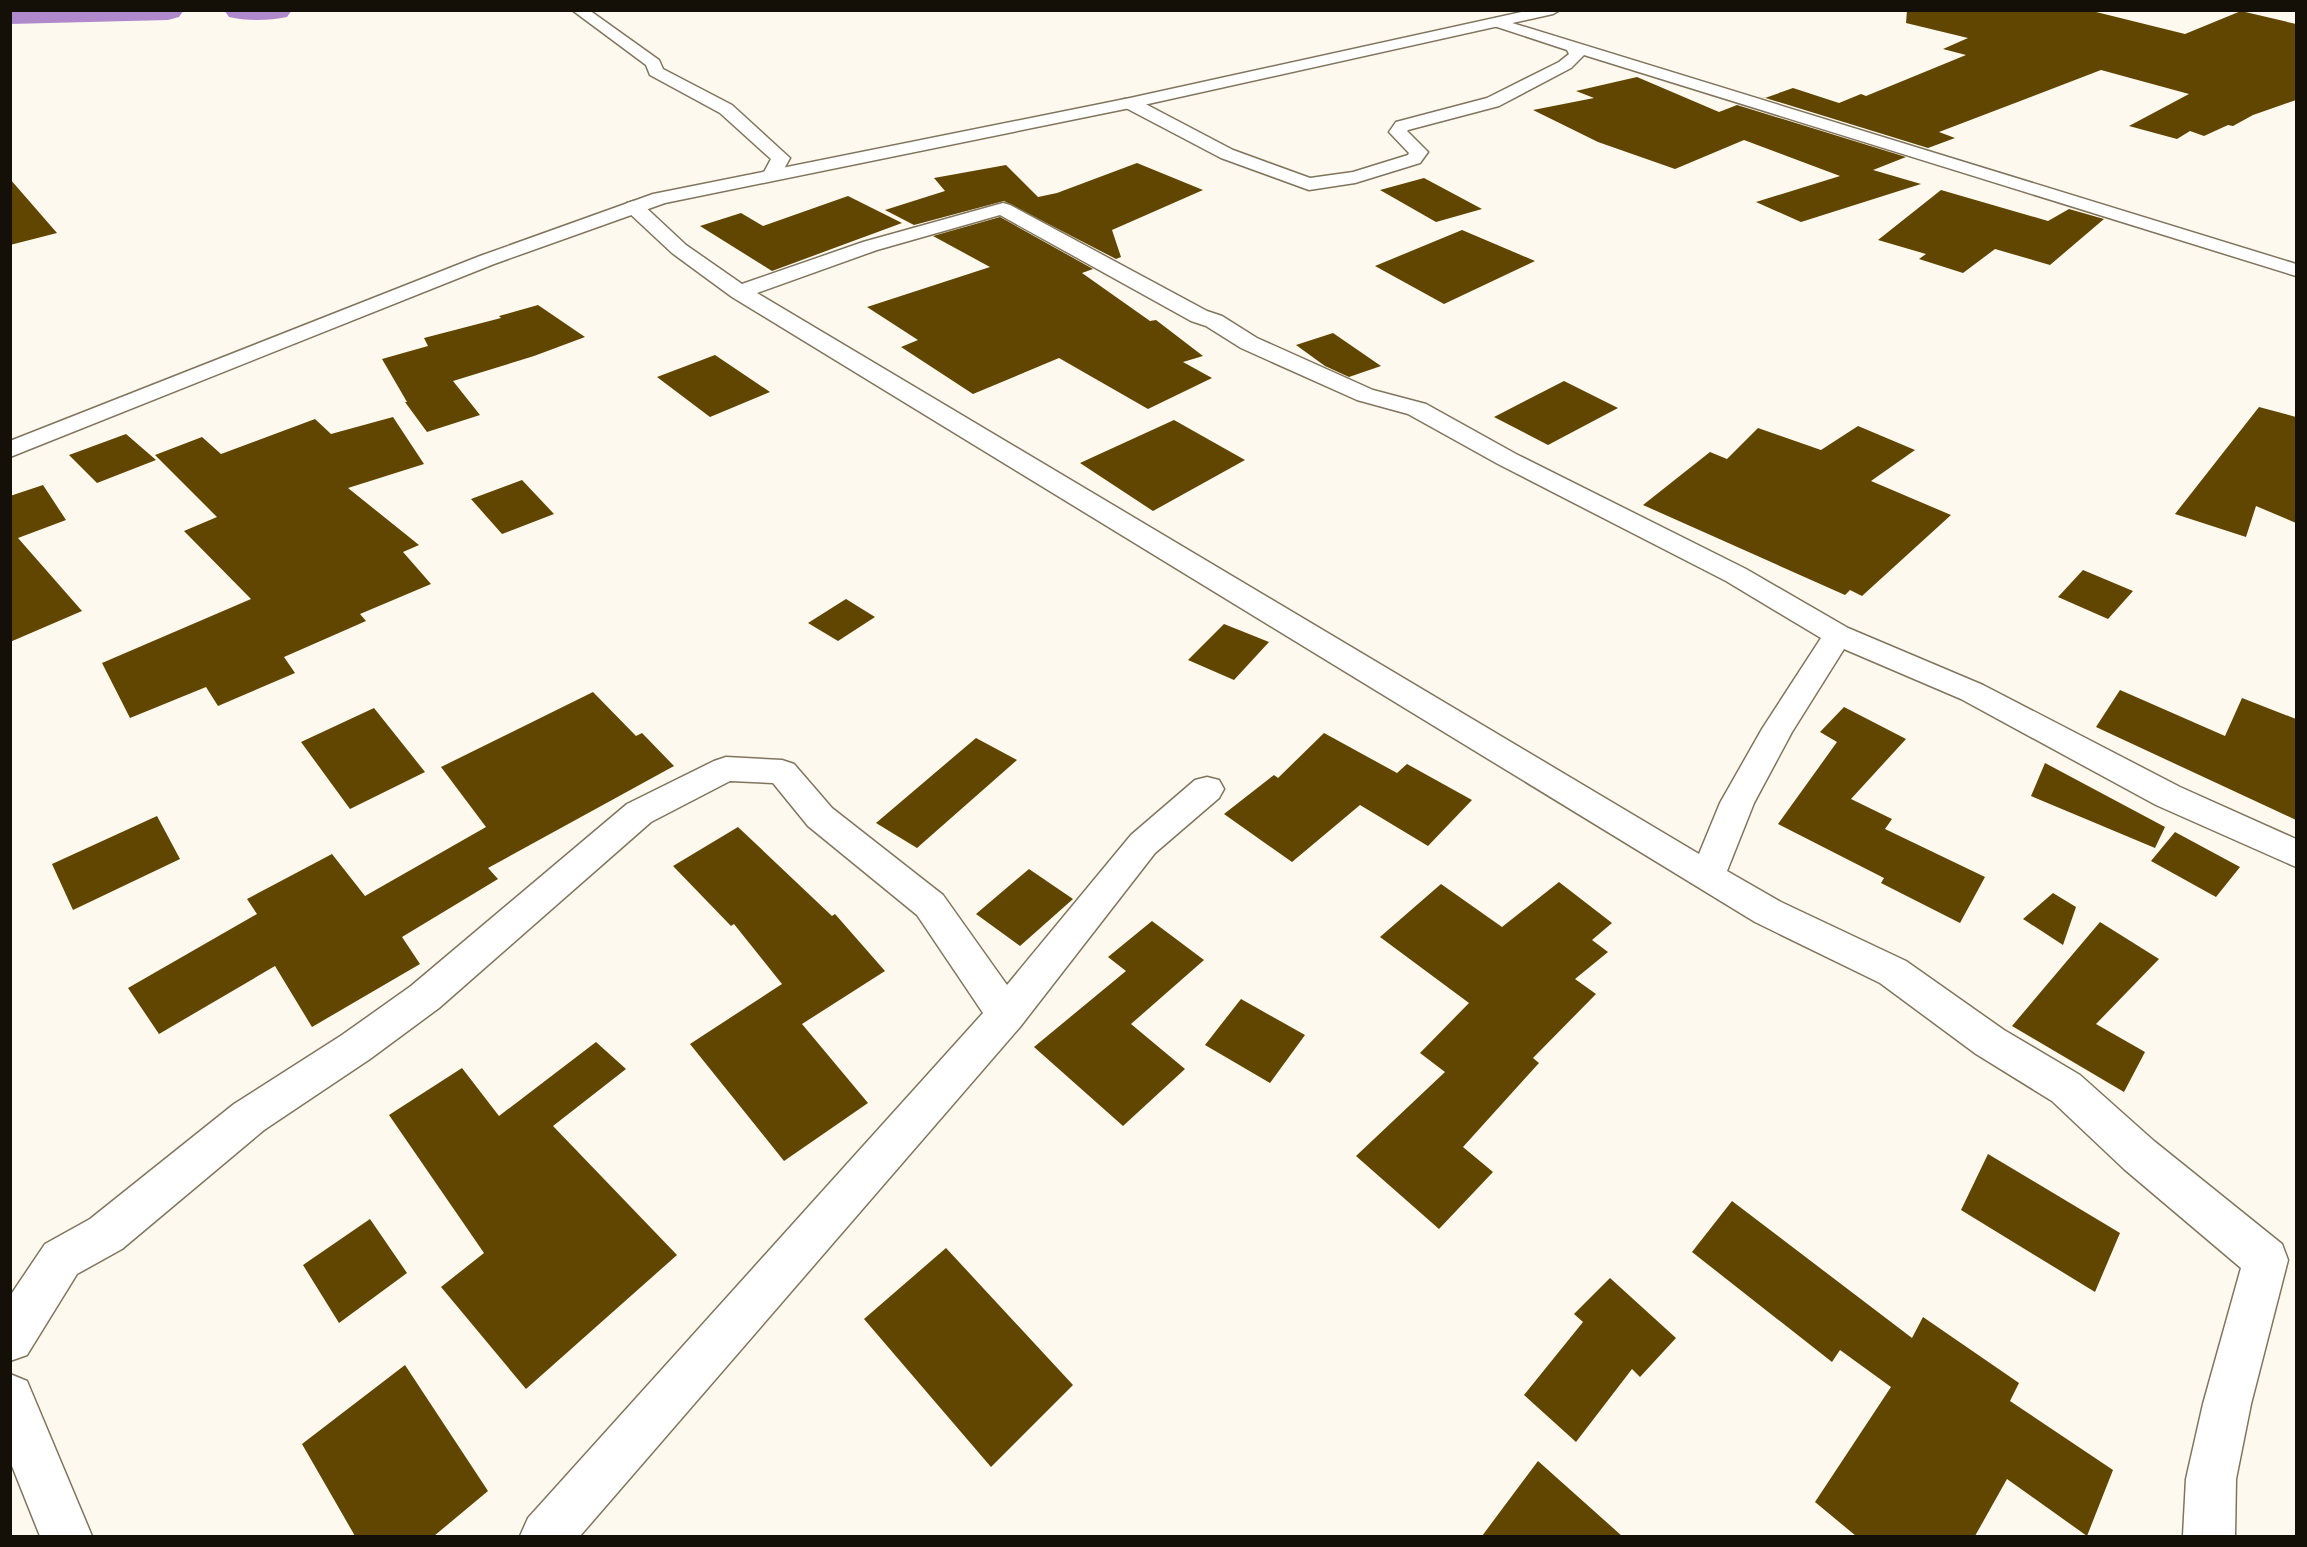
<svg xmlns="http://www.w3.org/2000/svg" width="2307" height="1547" font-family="Cabin,sans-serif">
	<rect width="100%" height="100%" fill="#fef9ee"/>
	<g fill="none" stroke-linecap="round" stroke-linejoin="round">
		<path fill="#b089cd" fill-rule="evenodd" d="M10 10H184L179 17 168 20 10 24Z
			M224 10H292L287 17C269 21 247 21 229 17Z"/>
	</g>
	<path fill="#604601" d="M1907 10H2088L2185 34 2241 11 2296 24V100L2253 115 2233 126 2228 125 2204 136 2190 131 2177 139 2129 126 2189 94 2101 70 1939 132 1955 138 1928 148 1759 96 1765 98 1793 88 1839 103 1861 94 1866 96 1966 55 1943 49 1968 38 1906 23Z
		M1637 77 1719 112 1737 105 1906 157 1873 170 1921 184 1801 222 1756 202 1840 176 1744 140 1675 169 1598 142 1533 110 1594 98 1576 91Z
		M1137 163 1203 190 1112 230 1121 257 1116 259 1004 201 914 225 885 210 945 191 934 178 1006 165 1038 197 1057 193Z
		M1424 178 1482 209 1436 222 1380 190Z
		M10 179 57 233 10 245Z
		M1941 190 2048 221 2069 209 2104 219 2050 265 1995 249 1963 273 1919 259 1926 254 1878 240Z
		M848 196 902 223 772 271 700 226 741 213 763 226Z
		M1000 217 1093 269 1082 273 1150 321 1156 320 1203 356 1183 362 1212 378 1148 409 1059 358 973 394 901 347 918 340 867 307 990 267 933 236Z
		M1462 230 1535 261 1444 304 1375 266Z
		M538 305 585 337 534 356 453 381 480 415 427 432 405 402H407L382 359 428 346 424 338 501 318 499 316Z
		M1333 333 1381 366 1349 377 1325 366 1296 345Z
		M715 355 770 392 710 417 657 377Z
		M1564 381 1618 408 1548 445 1494 417Z
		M2259 407 2296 417V523L2256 506 2246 537 2175 514Z
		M393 417 424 464 348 488 419 545 403 552 431 584 360 614 366 621 284 657 295 673 218 706 206 687 130 718 102 663 251 599 184 531 217 517 155 455 202 437 221 454 315 419 331 434Z
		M1174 420 1245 460 1153 511 1080 463Z
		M1858 426 1915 450 1871 481 1951 515 1862 596 1850 590 1845 595 1643 505 1710 452 1727 459 1758 428 1821 450Z
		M126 434 156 460 97 483 69 455Z
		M522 480 554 514 502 534 471 499Z
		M43 485 66 520 18 538 82 611 10 642V496Z
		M2083 570 2133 591 2108 619 2058 597Z
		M846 599 875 617 838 641 808 623Z
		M1224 624 1269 642 1234 680 1188 660Z
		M2120 690 2225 736 2242 698 2296 719V820L2096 727Z
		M593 692 636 736 642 733 674 766 488 868 498 879 402 937 420 964 312 1027 275 966 159 1034 128 988 257 914 247 899 332 854 365 896 486 827 441 767Z
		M1844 707 1906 739 1851 799 1892 819 1885 829 1985 877 1960 923 1881 883 1884 878 1778 824 1837 742 1820 732Z
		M374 708 425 772 350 809 301 742Z
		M1324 733 1397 773 1407 764 1472 800 1428 846 1360 805 1292 862 1224 814 1274 775 1278 778Z
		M976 738 1017 760 917 848 876 823Z
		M2045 763 2165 827 2155 848 2031 796Z
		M157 816 180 859 73 910 52 864Z
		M738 827 832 916 835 914 885 971 802 1024 868 1103 784 1161 690 1044 782 984 734 924 731 926 673 866Z
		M2175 832 2240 867 2216 897 2151 861Z
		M1029 869 1073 899 1020 946 976 914Z
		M1559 882 1612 923 1592 940 1608 952 1575 979 1596 994 1533 1058 1539 1063 1463 1147 1493 1172 1439 1229 1356 1156 1445 1072 1420 1053 1469 1003 1380 937 1441 884 1502 927Z
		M2053 893 2076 907 2063 945 2023 919Z
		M1152 921 1204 960 1131 1024 1185 1069 1123 1126 1034 1047 1126 971 1108 957Z
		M2100 922 2159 959 2096 1024 2145 1052 2124 1092 2012 1026Z
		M1241 999 1305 1035 1270 1083 1205 1045Z
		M596 1042 626 1069 553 1126 677 1255 526 1389 441 1287 484 1253 389 1115 462 1068 499 1116Z
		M1988 1154 2120 1233 2095 1292 1961 1210Z
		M1732 1201 1912 1338 1923 1317 2019 1383 2010 1401 2113 1470 2087 1536 2007 1479 1975 1536H1856L1815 1502 1891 1387 1840 1350 1832 1362 1692 1252Z
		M370 1219 407 1273 339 1323 303 1265Z
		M946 1248 1073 1385 991 1467 864 1319Z
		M1610 1278 1676 1338 1640 1377 1632 1369 1576 1442 1524 1395 1583 1322 1574 1314Z
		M405 1365 488 1491 434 1536H355L302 1444Z
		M1538 1461 1622 1536H1482Z"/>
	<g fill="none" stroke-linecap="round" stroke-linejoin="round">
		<g stroke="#80745c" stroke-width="3">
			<path id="minor" d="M572 10H589L659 60 663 69 732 105 790 158 779 178H765L763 174 771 159 720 113 650 75 646 65Z
				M1496 18 2296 264V276L1584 55 1571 68 1499 106 1408 130 1407 131 1428 152 1420 163 1355 183 1309 190 1221 158 1124 107 1122 103 1124 99H1136L1233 150 1310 178 1353 172 1408 155 1409 153 1389 132 1396 122 1487 98 1559 62 1569 54 1567 50 1491 25 1489 22Z
				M634 201 641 203 686 245 742 284 863 242 1003 203 1010 205 1207 311 1222 316 1257 338 1373 390 1426 404 1516 454 1746 569 1848 628 1983 685 2180 787 2296 839V867L2156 805 1961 699 1844 649 1792 732 1754 803 1727 871 1781 902 1906 961 2004 1030 2080 1075 2154 1141 2282 1244 2288 1260 2251 1404 2236 1479 2235 1536H2183L2186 1479 2203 1404 2241 1268 2124 1169 2052 1101 1976 1054 1880 983 1755 922 732 297 672 253 627 211 624 207 627 203ZM1000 215 1191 321 1206 326 1241 348 1357 400 1408 414 1498 464 1726 581 1821 638 1762 729 1720 803 1699 854 757 293 877 250Z
				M726 757 782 760 794 764 832 808 943 895 1007 985 1131 835 1195 780 1207 777 1219 780 1224 789 1219 798 1155 853 1020 1027 580 1536H520L528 1518 983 1013 917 915 808 826 773 783 730 781 651 822 439 1008 370 1059 264 1130 122 1249 77 1274 27 1355 10 1361V1296L45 1244 90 1219 234 1104 342 1035 411 986 627 804 714 761Z
				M10 1374 27 1381 92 1536H40L10 1461Z"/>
		</g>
		<g stroke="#80745c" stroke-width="3">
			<path id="major" d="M1531 10H1560L1553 14 1130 108 665 203 494 264 10 457V441L480 256 653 194 1130 98Z"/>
		</g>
		<use href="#minor" fill="#fff" fill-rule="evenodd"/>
		<use href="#major" fill="#fff" fill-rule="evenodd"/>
	</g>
	<rect width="2307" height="1547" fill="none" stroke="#151007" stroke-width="24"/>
</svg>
